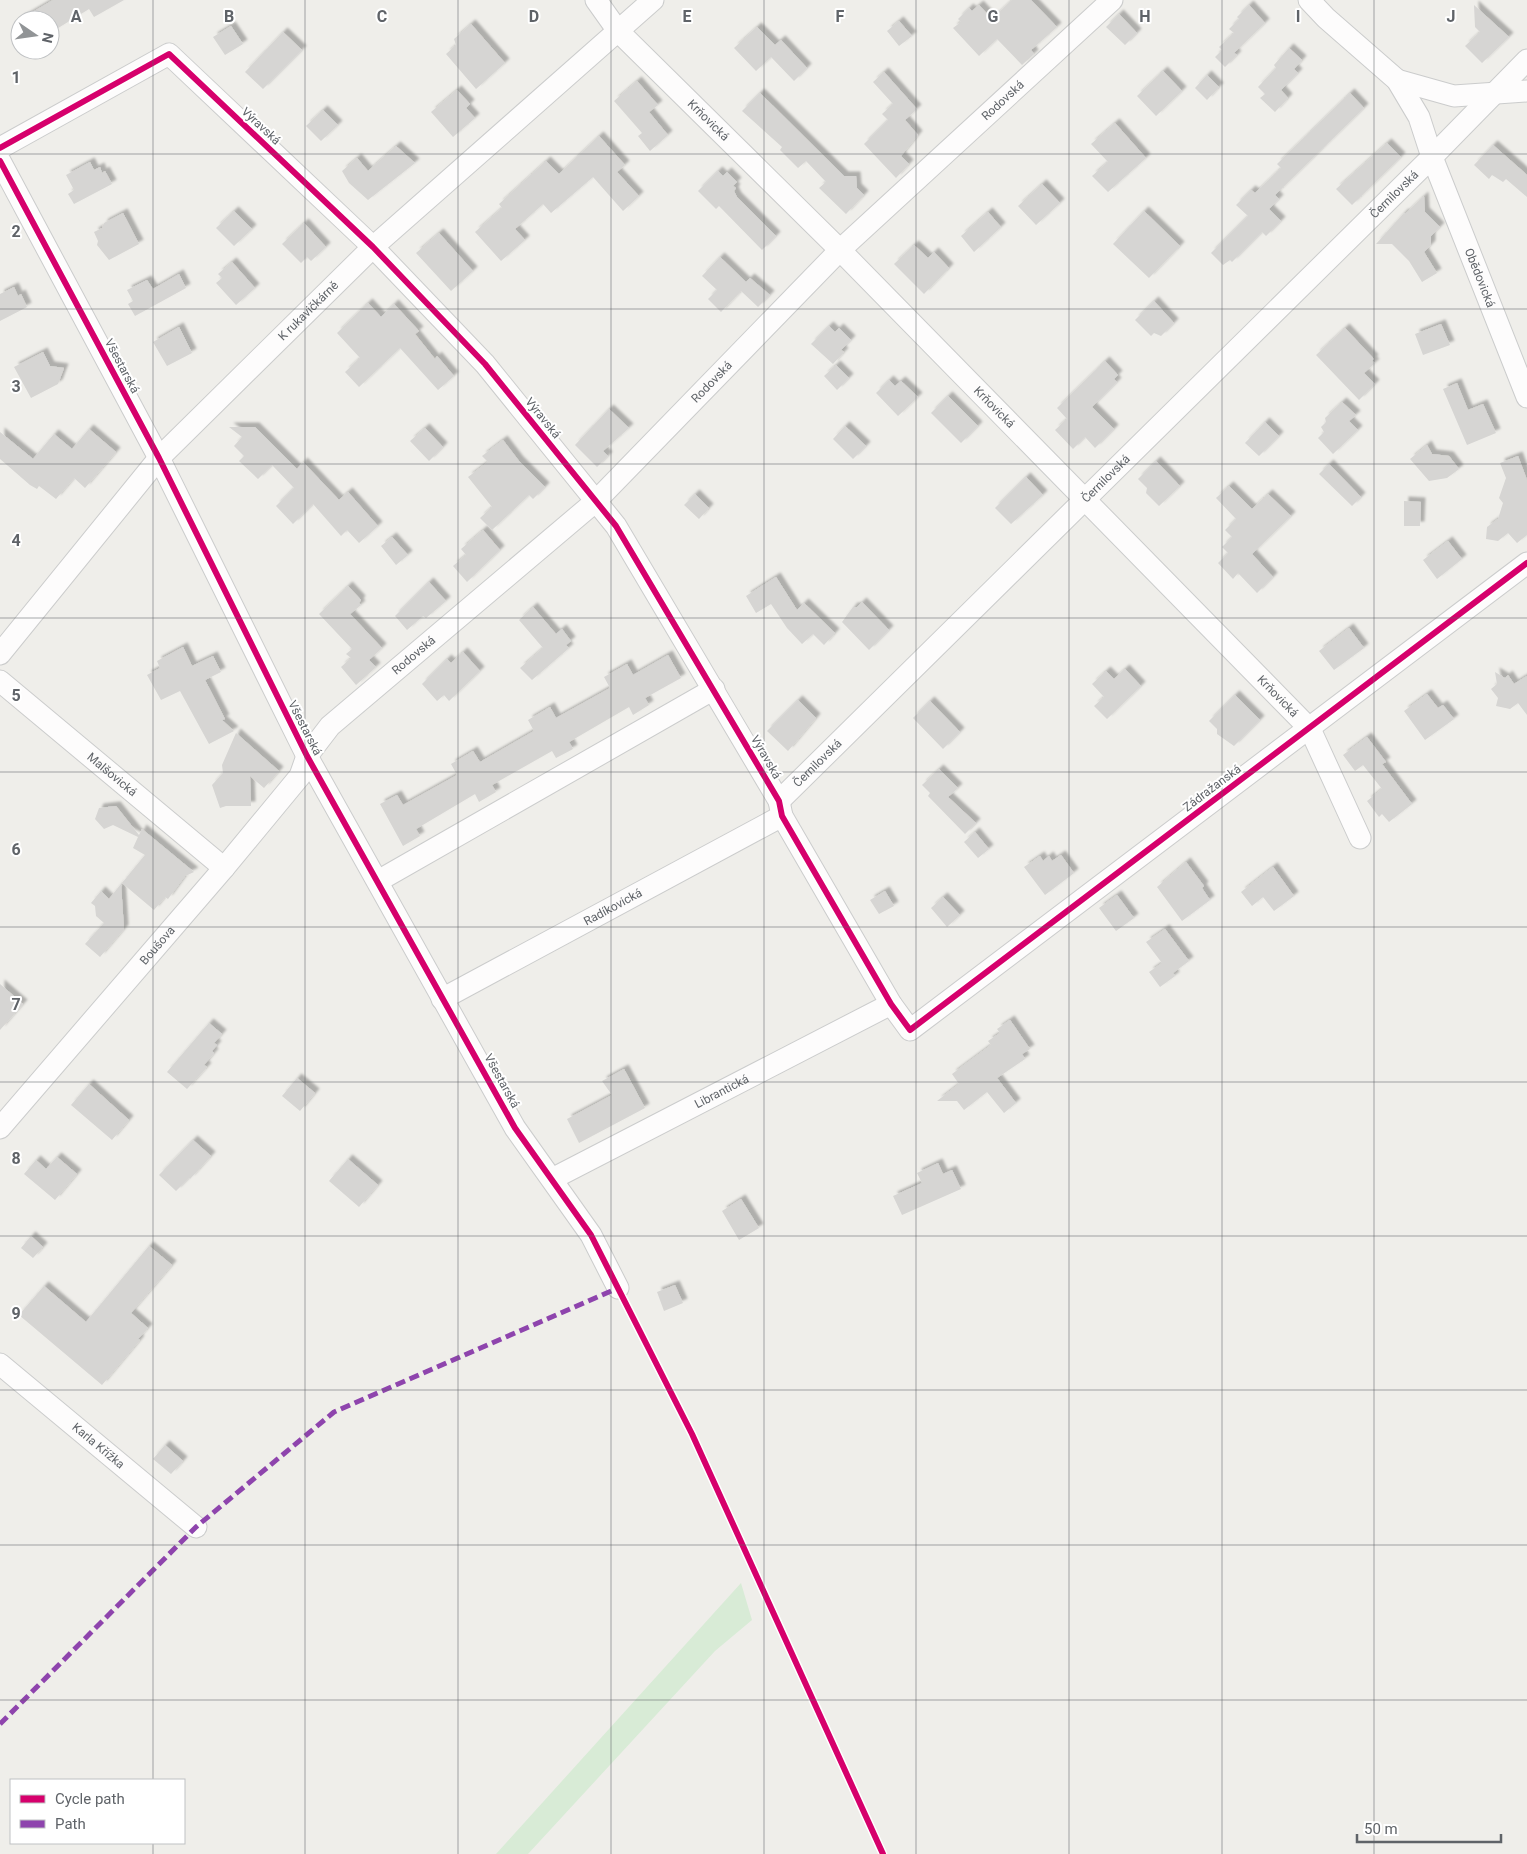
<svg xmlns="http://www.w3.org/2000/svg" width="1527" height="1854" font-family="Roboto,sans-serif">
	<defs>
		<filter id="shadow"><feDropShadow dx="4.5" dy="-4.5" stdDeviation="1" flood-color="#0004"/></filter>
	</defs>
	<rect width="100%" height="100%" fill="#efeeea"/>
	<path fill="#d8ebd6" d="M741 1583 752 1620 715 1651 528 1854H496Z"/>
	<path fill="#d6d5d3" filter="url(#shadow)" d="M53 0H124L94 17 89 9 50 33V20H19Z
		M1012 0H1031L1057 27 1031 50 1034 54 1022 65 997 39 979 56 953 28 961 22 958 19 969 8 972 11 979 5 992 19Z
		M1249 5 1265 23 1234 53 1237 55 1225 67 1215 57 1222 50 1219 47 1234 33 1229 29 1239 19 1237 17Z
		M1474 5 1509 37 1482 63 1465 46 1480 32 1475 27Z
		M1119 14 1137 33 1125 45 1106 27Z
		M899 21 912 36 899 46 887 31Z
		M471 24 505 63 476 89 446 54 456 45 454 39Z
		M231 26 243 44 225 55 213 37Z
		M757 27 775 45 781 40 807 68 794 81 771 57 756 71 734 48Z
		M283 32 302 50 263 89 245 72Z
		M1289 48 1302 60 1294 69 1298 73 1281 90 1288 98 1275 112 1260 98 1265 94 1258 87 1276 68 1274 65Z
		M1163 71 1182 91 1156 116 1137 96Z
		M884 72 917 109 905 120 918 135 901 156 909 164 896 178 864 144 888 120 882 114 893 104 873 82Z
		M1207 75 1219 87 1207 100 1195 88Z
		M637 81 658 105 649 112 668 135 650 151 638 136 642 133 614 101Z
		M457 90 470 104 466 108 475 118 453 137 431 112Z
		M760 93 844 176H856L857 188 864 195 846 214 819 188 826 182 806 161 798 168 780 150 782 147 742 111Z
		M1350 93 1364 108 1275 195 1279 199 1269 209 1281 221 1266 236 1262 232 1232 262 1230 260 1223 265 1211 253 1248 216 1236 205 1251 190 1255 193 1281 168 1277 164Z
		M323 110 338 125 321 141 306 126Z
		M1115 123 1146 158 1108 192 1092 176 1108 162 1091 144Z
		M599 136 625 165 617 172 639 196 623 211 593 177 551 213 543 204 515 229 525 240 501 261 475 232 502 208 499 204 546 161 559 174Z
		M1387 143 1401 157 1352 205 1336 189Z
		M1493 145 1527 175V197L1506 179 1503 182 1492 175 1489 179 1474 165Z
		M396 146 415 163 368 200 349 183 342 171 357 158 368 171Z
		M90 162 94 170 100 167 102 173 105 171 112 184 74 204 68 194 74 190 66 175Z
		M718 171 723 176 727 172 737 182 733 186 736 188 734 191 737 197 776 236 762 250 719 206 716 209 698 191Z
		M1042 184 1060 203 1036 225 1018 206Z
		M1424 196 1425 212 1440 227 1431 236V245L1424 252 1437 273 1422 282 1409 261 1392 244H1376L1404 213 1405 214Z
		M234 211 252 229 234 246 216 228Z
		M1144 211 1180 246 1149 278 1113 244Z
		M988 212 1001 227 974 252 961 236Z
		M123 213 139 244 109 260 97 245 98 241 94 232 102 228 104 223Z
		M304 223 326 247 311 261 307 257 301 263 282 244Z
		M439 233 473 271 451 291 416 253Z
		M914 245 928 258 934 252 949 268 924 294 894 264Z
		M720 257 746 282 750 278 770 295 758 307 741 291 721 312 708 299 717 290 702 276Z
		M232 262 255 288 236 305 216 283 222 278 218 274Z
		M179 274 186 288 135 316 128 304 133 301 127 290 147 280 153 289Z
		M14 287 18 296 21 294 27 307 0 321V294Z
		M1154 301 1174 323 1161 336 1154 333 1151 336 1135 320Z
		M368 303 381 317 394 304 419 331 415 334 435 359 437 356 454 376 438 390 400 348 359 387 345 372 360 358 337 333Z
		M1441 324 1450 345 1423 355 1415 334Z
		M829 326 835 332 839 328 851 340 841 350 844 352 833 364 811 344Z
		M179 327 192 353 167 366 153 342Z
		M1345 328 1374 359 1372 361 1375 363 1364 373 1375 384 1359 400 1316 355Z
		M43 352 50 366 64 368 58 384 31 398 14 367Z
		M1105 361 1118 375 1114 379 1117 382 1092 407 1114 429 1095 448 1085 437 1073 449 1055 430 1067 419 1057 408Z
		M836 365 849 378 837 390 824 376Z
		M889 380 895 386 901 381 918 397 898 416 876 393Z
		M1457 383 1468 410 1483 404 1496 433 1467 445 1443 389Z
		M948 396 978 426 961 443 931 413Z
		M1342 402 1356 415 1349 421 1358 430 1333 454 1318 438 1324 432 1321 427 1326 422 1325 418Z
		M609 409 629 428 603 451 608 456 597 467 575 445Z
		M1265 422 1279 436 1259 456 1245 443Z
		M845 426 866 446 853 459 833 439Z
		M229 427H255L297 469 303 462 339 500 348 492 378 526 359 543 347 530 341 536 313 504 293 524 276 506 294 488 272 465 258 479 239 461 244 456 234 446 242 437Z
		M425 428 443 447 429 461 410 441Z
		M89 429 116 452 85 488 74 478 56 499 39 486 37 489 30 485 0 459V432L33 459 54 434 72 449Z
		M503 440 519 461 545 487 533 499 529 495 492 530 480 518 492 507 468 477 488 462 482 456Z
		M1427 445 1432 454 1449 456 1459 469 1447 478 1429 481 1410 459Z
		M1518 456 1527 480V535L1517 543 1508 533 1498 541 1486 539 1487 527 1498 519 1503 503 1499 498 1506 478 1500 463Z
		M1156 461 1180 486 1159 506 1146 493 1147 488 1138 479Z
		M1329 464 1361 497 1352 506 1319 474Z
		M1026 477 1043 495 1011 524 995 508Z
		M1229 486 1252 509 1268 494 1291 516 1252 554 1273 577 1257 593 1238 573 1233 579 1218 563 1228 553 1222 547 1232 537 1225 530 1236 519 1216 498Z
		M695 494 709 508 699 519 684 505Z
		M1404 501 1421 502 1420 526H1404Z
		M483 530 500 550 467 582 453 566 466 555 461 549Z
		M392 537 408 555 396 565 381 546Z
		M1448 541 1462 559 1437 579 1423 560Z
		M776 577 797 610 804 603 835 633 824 645 813 634 802 644 787 628 771 604 756 613 746 596Z
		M429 582 446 601 426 618 423 616 407 630 395 616Z
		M348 586 361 600 359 603 361 605 350 614 382 648 369 660 376 667 356 685 341 667 351 658 346 654 352 649 319 614Z
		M862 602 889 630 869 650 842 622 853 607H857Z
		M533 607 556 634 562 629 571 641 566 645 569 648 532 680 520 668 543 648 519 620Z
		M1349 628 1364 648 1334 670 1319 651Z
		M183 647 192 666 213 656 221 672 205 680 225 719 222 720 234 731 209 744 180 691 161 700 147 675 160 668 157 661Z
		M463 652 480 671 449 701 444 695 437 701 422 684 447 659 451 663Z
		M668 655 681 678 645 698 649 705 633 715 629 707 569 742 573 749 556 758 552 751 492 785 496 792 479 802 475 794 416 829 420 836 403 846 380 804 397 795 403 805 457 775 451 764 473 751 480 762 534 731 528 720 550 707 556 718 610 688 604 677 627 664 633 675Z
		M1125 669 1141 686 1107 719 1094 706 1104 697 1092 684 1106 671 1114 679Z
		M1495 672 1505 678 1508 675 1514 684 1527 676V715L1518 703 1510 709 1496 706 1498 698 1491 689 1497 684Z
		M1427 694 1438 708 1443 705 1454 719 1425 740 1404 711Z
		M1235 695 1260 720 1234 746 1217 734V729L1209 721Z
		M798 700 816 718 788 751 767 731Z
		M930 701 960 732 943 749 913 718Z
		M236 733 279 771 264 788 250 776 251 806H226L220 808 212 785 223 773 222 765Z
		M1367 737 1386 762 1382 764 1412 804 1389 822 1382 814 1379 817 1367 801 1382 789 1363 765 1355 771 1343 755Z
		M939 769 958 788 948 797 976 823 965 834 928 796 930 793 922 785Z
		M116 806 139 835 142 829 194 872 185 876 168 899 165 897 154 910 122 883 145 855 133 848 138 837 113 825 104 829 95 819 99 808Z
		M975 832 989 849 978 858 964 842Z
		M1061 855 1074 873 1045 895 1024 867 1040 856 1043 861 1049 856 1052 861Z
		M1186 862 1204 886 1202 888 1210 900 1182 921 1157 887Z
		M1273 867 1294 896 1274 911 1263 897 1252 906 1241 892Z
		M121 884 124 929 100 957 85 944 104 923 96 916 95 906 91 903 101 891 109 899Z
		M885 891 894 906 879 914 870 900Z
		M1117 895 1134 918 1116 931 1099 908Z
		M943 897 960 915 947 927 931 908Z
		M1165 929 1189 961 1173 973 1175 976 1160 987 1149 972 1162 963 1146 942Z
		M0 984 23 1004 0 1030Z
		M1010 1020 1030 1049 1022 1054 1025 1059 997 1078 1016 1103 1004 1113 987 1092 964 1110 957 1101H937L959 1084 952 1074 991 1045 988 1041 1000 1033 997 1029Z
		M209 1023 222 1034 214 1043 217 1045 212 1051 214 1053 204 1065 207 1067 187 1089 167 1072Z
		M624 1069 645 1108 579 1143 567 1119 612 1095 602 1081Z
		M297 1078 315 1093 300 1111 282 1096Z
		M89 1084 129 1120 112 1140 71 1105Z
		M193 1140 211 1156 190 1179 189 1178 176 1191 159 1175Z
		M57 1157 77 1174 55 1200 24 1174 36 1160 46 1169Z
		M348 1159 378 1185 359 1207 329 1181Z
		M938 1163 943 1174 952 1170 961 1189 902 1215 893 1196 922 1183 917 1173Z
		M741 1199 759 1228 739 1240 722 1211Z
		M31 1236 43 1247 33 1258 21 1248Z
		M149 1246 172 1265 131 1313 148 1328 138 1339 140 1340 102 1385 19 1315 44 1286 86 1322Z
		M675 1285 683 1303 664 1311 657 1292Z
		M165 1445 183 1461 171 1474 153 1459Z"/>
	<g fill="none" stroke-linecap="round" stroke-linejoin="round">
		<g stroke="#cbcccc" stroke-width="23">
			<g id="street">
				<path id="s1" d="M596 0 618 31 840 250 1310 729 1360 838"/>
				<path id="s2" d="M1309 0 1326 18 1397 80 1419 117 1432 157 1527 397"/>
				<path d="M1397 80 1454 96 1527 91"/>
				<path d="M0 148 169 54 373 247 485 364 616 526 779 801 782 816 891 1004 910 1030 1527 563"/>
				<path d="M0 161 159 458 307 756 515 1128 591 1235 618 1288"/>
				<path id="s3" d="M0 654 159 458 373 247 653 0"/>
				<path id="s4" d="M0 681 224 868"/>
				<path id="s5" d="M779 801 1432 157 1527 60"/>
				<path d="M378 881 714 689"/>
				<path id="s6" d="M442 999 782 816"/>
				<path id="s7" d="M0 1128 224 868 300 776 307 756 330 726 596 501 840 250 1112 0"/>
				<path id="s8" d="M552 1179 891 1004"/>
				<path id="s9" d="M0 1364 196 1527"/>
			</g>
		</g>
		<use href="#street" stroke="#fdfcfc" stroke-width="21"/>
		<path stroke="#8e44ad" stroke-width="5" stroke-dasharray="10 5" stroke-linecap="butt" d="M0 1724 196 1527 334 1412 618 1288 620 1293"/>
		<g stroke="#fff" stroke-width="9">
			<path id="cycleway" d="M0 148 169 54 373 247 485 364 616 526 779 801 782 816 891 1004 910 1030 1527 563
				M0 161 159 458 307 756 515 1128 591 1235 692 1434 883 1854"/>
		</g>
		<use href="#cycleway" stroke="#d6006c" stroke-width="6"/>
	</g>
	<path fill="none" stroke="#5f6368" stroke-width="1" stroke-opacity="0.55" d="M153 0V1780M305 0V1854M458 0V1854M611 0V1854M764 0V1854M916 0V1854M1069 0V1854M1222 0V1854M1374 0V1854M0 154H1527M0 309H1527M0 464H1527M0 618H1527M0 772H1527M0 927H1527M0 1082H1527M0 1236H1527M0 1390H1527M0 1545H1527M0 1700H1527M153 1843V1854"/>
	<g text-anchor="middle" stroke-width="4" stroke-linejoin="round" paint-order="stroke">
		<g font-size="12" fill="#5f6368" stroke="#fff">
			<text dy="4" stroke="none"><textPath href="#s7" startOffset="1441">Rodovská</textPath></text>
			<text dy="4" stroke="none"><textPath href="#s1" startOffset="165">Krňovická</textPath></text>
			<text transform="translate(261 126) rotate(43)" y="4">Výravská</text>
			<text dy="4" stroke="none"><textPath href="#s5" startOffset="864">Černilovská</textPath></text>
			<text dy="4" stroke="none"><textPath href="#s2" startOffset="334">Obědovická</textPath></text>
			<text dy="4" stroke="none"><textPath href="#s3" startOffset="462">K rukavičkárně</textPath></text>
			<text transform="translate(122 366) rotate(62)" y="4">Všestarská</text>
			<text dy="4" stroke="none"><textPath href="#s7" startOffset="1036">Rodovská</textPath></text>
			<text dy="4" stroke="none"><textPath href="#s1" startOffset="570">Krňovická</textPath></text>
			<text transform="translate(543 418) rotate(51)" y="4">Výravská</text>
			<text dy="4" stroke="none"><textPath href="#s5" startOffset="459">Černilovská</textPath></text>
			<text dy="4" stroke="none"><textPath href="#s7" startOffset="631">Rodovská</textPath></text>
			<text dy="4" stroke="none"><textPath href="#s1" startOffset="975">Krňovická</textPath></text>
			<text transform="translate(305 728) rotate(63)" y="4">Všestarská</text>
			<text transform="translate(766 757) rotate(60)" y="4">Výravská</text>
			<text dy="4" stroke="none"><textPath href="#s5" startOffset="54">Černilovská</textPath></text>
			<text dy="4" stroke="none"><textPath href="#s4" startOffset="146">Malšovická</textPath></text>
			<text transform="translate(1212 788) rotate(-37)" y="4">Zádražanská</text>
			<text dy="4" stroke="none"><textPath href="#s6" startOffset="194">Radíkovická</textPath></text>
			<text dy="4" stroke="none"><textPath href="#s7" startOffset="241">Boušova</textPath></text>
			<text transform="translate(502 1081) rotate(61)" y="4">Všestarská</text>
			<text dy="4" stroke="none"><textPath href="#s8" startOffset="191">Librantická</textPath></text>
			<text dy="4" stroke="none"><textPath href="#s9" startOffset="128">Karla Křížka</textPath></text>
		</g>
	</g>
	<g font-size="16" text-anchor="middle" font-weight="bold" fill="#5f6368" stroke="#fff" stroke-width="4" stroke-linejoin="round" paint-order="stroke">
		<text x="76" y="22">A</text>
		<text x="229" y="22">B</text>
		<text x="382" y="22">C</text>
		<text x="534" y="22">D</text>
		<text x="687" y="22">E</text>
		<text x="840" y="22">F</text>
		<text x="993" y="22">G</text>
		<text x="1145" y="22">H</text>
		<text x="1298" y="22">I</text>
		<text x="1451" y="22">J</text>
		<text x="16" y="83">1</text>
		<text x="16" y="237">2</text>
		<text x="16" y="392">3</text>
		<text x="16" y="546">4</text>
		<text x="16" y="701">5</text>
		<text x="16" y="855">6</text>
		<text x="16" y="1010">7</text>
		<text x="16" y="1164">8</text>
		<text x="16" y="1319">9</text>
	</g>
	<rect x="10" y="1779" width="175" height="65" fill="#ffffff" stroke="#bfc1c3"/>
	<rect x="20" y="1795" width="25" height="8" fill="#d6006c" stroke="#bfc1c3"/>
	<text x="55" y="1804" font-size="15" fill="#5f6368">Cycle path</text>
	<rect x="20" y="1820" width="25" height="8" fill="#8e44ad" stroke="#bfc1c3"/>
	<text x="55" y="1829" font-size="15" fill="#5f6368">Path</text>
	<g transform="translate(35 35) rotate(103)"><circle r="24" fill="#ffffff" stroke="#bfc1c3"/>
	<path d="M0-4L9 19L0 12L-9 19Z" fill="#919496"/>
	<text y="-8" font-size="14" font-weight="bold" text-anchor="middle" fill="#5f6368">N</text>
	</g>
	<path d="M1357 1834v8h144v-8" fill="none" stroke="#5f6368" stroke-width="2.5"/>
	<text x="1364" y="1834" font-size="15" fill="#5f6368" stroke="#ffffff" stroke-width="4" paint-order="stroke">50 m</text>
</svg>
